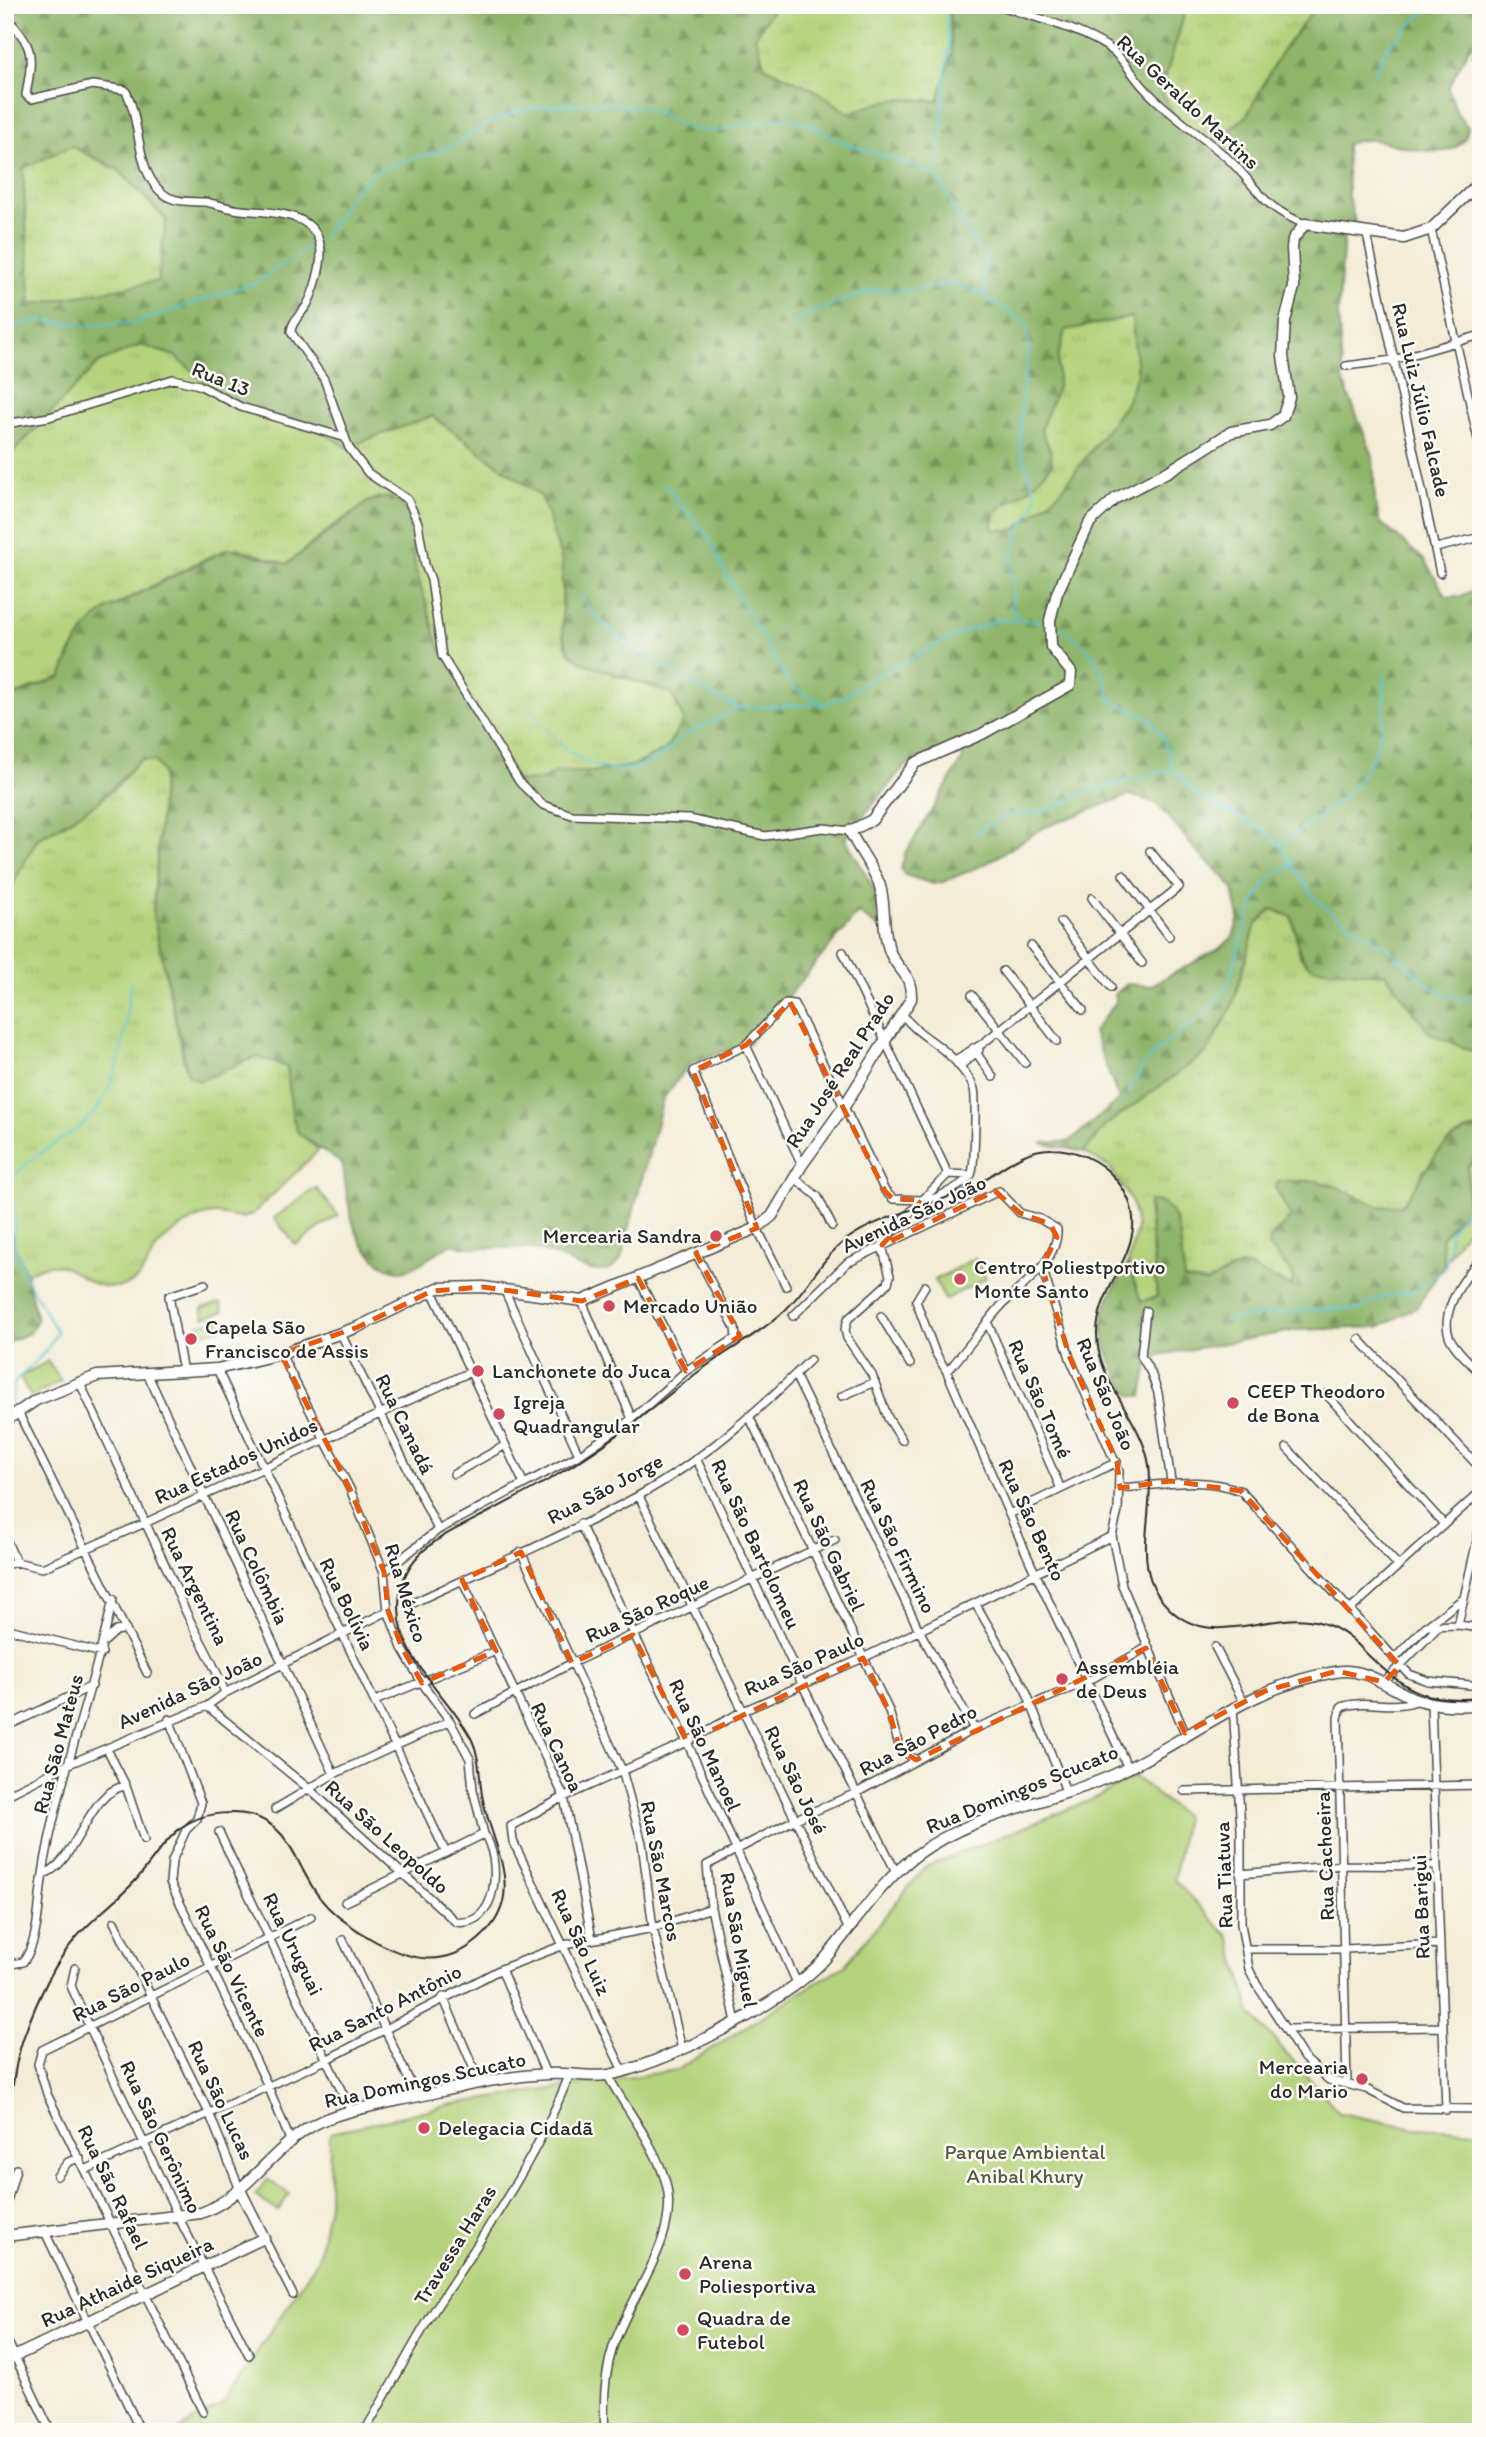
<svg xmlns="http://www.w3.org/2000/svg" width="1486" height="2437" font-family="Itim,sans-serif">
	<defs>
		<pattern id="grass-tufts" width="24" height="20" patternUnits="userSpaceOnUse" patternTransform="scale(1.75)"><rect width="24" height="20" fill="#b4d37b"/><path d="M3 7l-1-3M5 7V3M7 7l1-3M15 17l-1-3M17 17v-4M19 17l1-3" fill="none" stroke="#9bb56a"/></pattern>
		<pattern id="forest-firs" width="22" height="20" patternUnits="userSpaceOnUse" patternTransform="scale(1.75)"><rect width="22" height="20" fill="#8fb56b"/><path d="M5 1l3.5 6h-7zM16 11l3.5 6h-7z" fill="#759358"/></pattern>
	</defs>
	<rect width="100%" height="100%" fill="#fdfcf7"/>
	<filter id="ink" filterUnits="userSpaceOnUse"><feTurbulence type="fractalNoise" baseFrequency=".0143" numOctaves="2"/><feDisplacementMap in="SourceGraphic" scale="14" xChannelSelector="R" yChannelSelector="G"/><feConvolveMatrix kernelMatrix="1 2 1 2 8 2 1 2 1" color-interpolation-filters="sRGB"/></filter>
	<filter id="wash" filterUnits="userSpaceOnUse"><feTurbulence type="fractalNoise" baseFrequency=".00686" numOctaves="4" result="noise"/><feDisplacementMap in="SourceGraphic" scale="28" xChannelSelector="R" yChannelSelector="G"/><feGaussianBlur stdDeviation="1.57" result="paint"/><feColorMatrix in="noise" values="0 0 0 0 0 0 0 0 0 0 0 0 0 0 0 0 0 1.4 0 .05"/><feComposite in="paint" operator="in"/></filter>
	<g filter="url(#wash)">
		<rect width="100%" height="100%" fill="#f4ecd7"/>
		<path fill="url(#grass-tufts)" stroke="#707f53" stroke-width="2" d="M775 5H949L952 52 938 101C894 97 891 98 849 113L813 89 765 67 755 37Z
			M1187 5H1317L1280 54 1246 117 1213 141 1181 127 1161 92Z
			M71 146 119 170 166 220 158 282 30 305 23 168Z
			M1132 317 1137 374 1125 405 1060 492 1015 530 992 529 995 512 1051 452 1041 429 1057 386 1058 357 1065 330Z
			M141 345 175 356 258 413 301 420 347 447 432 416 542 497 562 561V626L566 647 615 675 671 693 684 720 665 750 632 766 592 772H556L544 779 518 782 439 645 415 568 410 516 378 497 337 523 287 564 238 548 208 557 108 609 72 650 61 677 5 699C5 660 22 651 5 611V461L98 363Z
			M140 760H155L163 773 153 915 185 1067 214 1075 257 1056 287 1067C292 1099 290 1130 319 1150L253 1214C238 1222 232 1215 217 1214 199 1213 177 1229 164 1240 143 1257 149 1288 111 1287 73 1285 69 1248 26 1274L5 1220V899L37 839 65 824 115 788Z
			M1272 909 1292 917 1300 957 1307 964 1386 974 1430 1033 1481 1055V1130L1472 1129 1422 1172 1420 1183 1402 1205 1380 1207 1337 1187 1316 1181H1279L1276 1187 1291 1217 1271 1238 1294 1276 1291 1287 1248 1266H1239L1206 1283 1184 1279 1178 1228 1148 1207 1157 1297 1141 1301 1128 1263 1137 1228 1132 1202 1110 1168 1084 1152 1106 1125 1207 1052 1231 1009 1256 924Z
			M1481 1160V1216L1458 1240 1444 1265 1441 1238 1468 1202V1166Z
			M116 2425 139 2432H89Z"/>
		<path fill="url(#forest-firs)" stroke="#5d704b" stroke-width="2" fill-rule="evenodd" d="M5 5H775L755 37 765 67 813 89 849 113C890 98 894 97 938 101L952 52 949 5H1187L1161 92 1181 127 1213 141 1246 117 1280 54 1317 5H1481V41L1469 48 1448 88 1458 115 1468 127C1462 171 1398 143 1374 140 1365 138 1355 142 1346 144L1348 196 1355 222 1344 237 1338 314 1343 381 1373 456 1375 501 1380 522 1424 560 1447 597 1461 596 1481 586V1055L1430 1033 1386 974 1314 968C1294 958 1298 936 1292 917L1272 909 1256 924 1231 1009 1207 1052 1106 1125 1084 1152 1041 1143 1070 1141 1119 1100 1093 1032 1116 1002 1114 995 1127 984 1150 986 1219 949 1233 937 1239 918 1233 889 1226 879 1199 854 1156 803 1130 795 1045 827 987 863 943 882 933 884 905 875 901 869 905 854 963 759 957 742 904 767 845 838 875 891 879 928 858 913 748 1044 691 1062 663 1099 621 1259C615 1267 609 1272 598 1271 578 1270 561 1255 541 1251 511 1244 482 1252 452 1244 435 1251 423 1266 405 1270 393 1273 384 1267 376 1259 347 1234 349 1199 342 1164L298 1133 292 1116 287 1067 257 1056 200 1081 188 1075 153 915 163 773 155 761 140 760 99 802 37 839 5 899V699L61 677C74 648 80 627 108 609L229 548 287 564 369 501 388 497 402 504 410 516 415 568 439 645 518 782 544 779 556 772H592L632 766 665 750 684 720 671 693 586 664 570 653 563 635 562 561 542 497 432 416 347 447 301 420 235 408 175 356 141 345 98 363 5 461ZM71 146 119 170 166 219 158 281 31 305 23 168ZM1132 317 1137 374 1125 405 1060 492 1015 530 992 529 995 512 1030 488 1052 465 1051 452 1041 429 1058 386V357L1065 330Z
			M5 611 15 638 5 688Z
			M1472 1129 1481 1130V1160L1468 1166 1467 1208 1441 1238 1444 1265 1416 1308 1379 1327 1298 1330 1159 1355 1148 1364 1142 1396 1131 1395C1114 1374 1096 1335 1105 1308 1110 1292 1120 1278 1128 1263L1141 1301 1157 1297 1149 1201C1184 1198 1181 1256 1184 1279L1206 1283 1239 1266H1248L1291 1287 1294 1276 1268 1245 1271 1238 1291 1217 1275 1187 1280 1181H1316L1337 1187 1380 1207 1402 1205C1425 1177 1433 1143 1472 1129Z
			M5 1220 26 1274 37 1320 30 1333 5 1343Z"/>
		<path fill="#b4d37b" stroke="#707f53" stroke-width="2" d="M316 1188 338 1215 296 1245 274 1218Z
			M975 1258 986 1278 945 1300 935 1280Z
			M221 1303 223 1312 204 1317 202 1308Z
			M219 1319 221 1328 201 1334 198 1325Z
			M48 1361 61 1381 31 1397 20 1377Z
			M1135 1777 1185 1817 1174 1880 1230 1938 1251 2014 1340 2113 1414 2128 1481 2131V2432H175L223 2404 318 2259 329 2204 330 2133 453 2104 677 2070 846 1964 925 1867 1091 1800Z
			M267 2179 289 2194 278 2211 255 2196Z"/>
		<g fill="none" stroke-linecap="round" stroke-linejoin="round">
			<path stroke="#57c4d0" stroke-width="2" d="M1375 73 1386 49 1431 5
				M934 173C943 149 943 123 943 99 942 81 949 63 949 44 949 33 945 24 946 12
				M321 238C339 220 346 195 366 179 386 162 415 159 439 151 465 142 485 122 510 114 547 102 620 100 658 112 669 116 679 126 691 129 723 137 754 117 785 118 808 119 827 136 848 144 876 156 906 160 933 174L943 185 959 220 985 256V294
				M5 325 46 321 90 325 134 323 257 282 317 241
				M794 326 806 315 871 290 911 291 952 284 985 294 990 301 1020 318 1027 326 1029 349 1022 394 1020 449 1035 491 1036 502 1019 532 1010 563 1014 585 1011 607 1019 619
				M664 484 709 538 726 574 786 679 800 692 822 702
				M581 594 592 613 621 639 706 692 738 708 825 704 846 696 863 683 957 635 998 620 1041 621
				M1060 628C1093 647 1101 664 1111 701L1150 719 1163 737 1173 769 1194 793 1264 830 1280 845 1315 899 1332 913 1385 945 1428 985 1448 996 1481 1000
				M530 705C552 743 594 782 640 766 659 760 672 743 689 733 706 725 722 718 738 708
				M974 833 1004 817 1047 810 1095 789 1171 770
				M1281 845C1327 808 1370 791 1382 726 1386 709 1383 691 1385 673
				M1128 1095C1134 1085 1139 1071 1146 1062 1167 1036 1204 1023 1222 993 1247 951 1241 885 1292 865
				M5 1179 15 1213 14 1242 25 1277 57 1332 46 1351 15 1382 11 1403 5 1412
				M8 1183C27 1158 50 1148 75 1130 123 1096 123 1035 131 983
				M1222 1320 1323 1309H1360L1377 1299 1414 1291 1444 1270 1450 1247 1449 1233 1471 1201 1481 1193"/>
		</g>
	</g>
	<g filter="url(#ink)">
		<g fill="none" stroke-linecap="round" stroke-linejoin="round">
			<g stroke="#494845" stroke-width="10">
				<path id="street" d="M999 5C1034 18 1077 27 1109 48 1126 60 1133 77 1147 91 1171 116 1199 134 1225 156 1259 186 1257 205 1305 224
					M5 16C35 48 33 54 26 95L31 99 93 85 125 90C143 120 133 177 168 197 180 203 192 201 205 202 217 204 229 209 241 210 271 213 320 210 321 253 321 268 314 292 307 305 302 313 291 322 291 332L324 379 349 448 368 473 408 500 418 523 425 565 431 580 442 656 520 783 543 805 572 815 689 819 765 836 823 828 850 831
					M1477 58 1481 60
					M1431 229 1481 453
					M1367 235 1440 573
					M1346 366 1393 360 1481 335
					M5 424 49 417 173 379 199 385 241 407 343 437
					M1436 548 1481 537
					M1123 875 1169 936
					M1092 898 1142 963
					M1061 922 1111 987
					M1031 946 1083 1010
					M843 952 948 1174 886 1237 882 1246 890 1276 888 1283 848 1319 845 1330 847 1338 872 1375 888 1418 902 1440
					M1003 971 1057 1041
					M972 995 1025 1063
					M903 1015C917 1035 940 1043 956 1062 962 1069 971 1079 974 1089 976 1096 975 1170 971 1175 960 1189 936 1197 920 1205
					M746 1045 802 1165
					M973 1048 993 1077
					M955 1060 982 1044 1179 887 1150 851
					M960 1066 979 1050
					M948 1174 971 1175
					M795 1178 818 1197 832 1226
					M1481 1258C1465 1277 1440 1309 1449 1336 1454 1349 1472 1364 1481 1374
					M1042 1267 1070 1358 1119 1471 1118 1511 1112 1536 1122 1585 1185 1733
					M1468 1273 1481 1283
					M638 1278 686 1371
					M786 1286 757 1228 693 1071 746 1045 786 1003 794 1004 885 1191 893 1199 922 1200
					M925 1286 916 1301 935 1352 947 1372 1030 1562 1128 1768
					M504 1289 579 1455
					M432 1291 524 1484
					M582 1301 632 1419
					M1146 1311 1141 1356 1151 1373 1158 1393 1171 1481
					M793 1316 847 1263 999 1191 1020 1213 1040 1219 1057 1229C1059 1262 1020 1286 1000 1307 982 1328 965 1351 947 1372
					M881 1316 910 1364
					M988 1324 1061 1489
					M341 1334 438 1530
					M1359 1339 1481 1469
					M281 1354 350 1489 384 1572 388 1611 402 1648 422 1683 450 1721 470 1759 473 1790 484 1834 345 1902
					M217 1369 446 1853
					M183 1372 169 1296 205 1284
					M148 1375 334 1774
					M795 1375 919 1630 974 1729
					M79 1381 175 1586C188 1624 212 1655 225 1693
					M1326 1394 1443 1523
					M842 1396 875 1382
					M17 1410 147 1673
					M749 1416 889 1711 900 1749 916 1760
					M1287 1448 1397 1564
					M696 1458 803 1686 896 1872
					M454 1474 504 1446
					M1120 1488C1161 1486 1201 1475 1241 1491L1409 1674 1428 1681 1481 1686
					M639 1496 848 1928
					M1009 1514 1117 1462
					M580 1524 687 1742 797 1983
					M5 1537 16 1562
					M521 1552 622 1770 642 1843 653 1928 682 2049
					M16 1562 42 1568 145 1523 470 1372
					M5 1565 16 1562
					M384 1572 438 1530 579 1455 632 1419 686 1371 736 1338 735 1328 696 1253
					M462 1580 564 1797 592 1939
					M975 1603 1025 1689 1066 1791
					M411 1604C487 1568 565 1536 638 1496 702 1461 759 1410 810 1360
					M1351 1609 1481 1491
					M1458 1625 1481 1522
					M1427 1626 1464 1598
					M5 1628 102 1653
					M105 1641 116 1631 126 1629
					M1215 1647 1243 1701
					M1394 1659 1426 1626 1458 1625 1481 1628
					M1384 1682 1439 1626
					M375 1701 496 1651
					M1431 1704 1446 2110
					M207 1706 308 1788 456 1922C499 1928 502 1859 484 1834
					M1233 1707 1241 1829V1924L1249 1969 1257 1985 1304 2058 1329 2080 1366 2089 1403 2108 1481 2109
					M475 1714 572 1663 835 1540
					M169 1719 201 1803 197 1819 186 1830 172 1861 170 1882 268 2086 290 2140
					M5 1727 92 1686
					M107 1749 126 1786 144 1840
					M1184 1791 1481 1785
					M5 1796 69 1764 207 1706 225 1693 388 1611
					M275 1809 334 1774 450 1721
					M219 1832 351 2111
					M43 1874C77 1865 88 1789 126 1786
					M1240 1874 1343 1865 1437 1866
					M114 1922 210 2115 240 2190
					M343 1940 417 2097
					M1247 1949H1346L1440 1944
					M5 1965 23 1962C39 1941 38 1906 42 1880 56 1784 93 1693 113 1599
					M75 1968 71 1986 90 2028 179 2218 249 2355
					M501 1969 546 2074
					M443 1997 480 2083
					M736 2022 711 1908 707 1865 796 1819 856 1793 974 1729 1088 1681 1146 1648
					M1286 2029 1443 2027
					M623 2071 513 1841 511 1826 564 1797 687 1742 741 1712 863 1658 1112 1536
					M1347 2084 1338 1718 1341 1707C1366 1698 1394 1711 1418 1700
					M85 2170 328 2059 501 1969 564 1945 653 1928 711 1908
					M57 2176 68 2162 80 2158
					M44 2230 139 2428
					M7 2235V2202L16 2169
					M264 2238 293 2295
					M5 2336 51 2432
					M203 2412 47 2094 38 2064 42 2050 311 1917
					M364 2432C391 2388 414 2340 443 2297 489 2227 540 2152 570 2073
					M605 2432C603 2403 604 2375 613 2347 629 2297 681 2237 666 2183 655 2144 627 2111 608 2076"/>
			</g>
			<g stroke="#494845" stroke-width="13">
				<path id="secondary" d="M5 1421 36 1400 97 1376 217 1369 281 1354 358 1327 438 1288 483 1287 582 1301 757 1228 772 1216 802 1165 845 1105 911 999C912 972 898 972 890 952 881 930 887 905 879 883 871 864 858 849 850 831L872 820 915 763 982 734 1070 685 1071 672 1051 647 1050 620 1057 593 1090 522 1116 498 1169 471 1231 432 1270 425 1283 416 1289 397 1283 356 1285 321 1294 287 1292 248 1293 239 1305 224 1404 238 1431 229 1481 181
					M5 2236 201 2213C254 2193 279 2133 334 2116 361 2107 391 2102 419 2096 461 2087 504 2076 548 2074 569 2072 592 2079 613 2074 659 2063 705 2040 746 2017 771 2002 802 1983 822 1962 854 1926 879 1882 918 1854 980 1809 1060 1802 1126 1769 1200 1733 1250 1686 1335 1672 1366 1666 1389 1689 1416 1699 1437 1706 1459 1706 1481 1705
					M5 2361 264 2238 240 2190"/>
			</g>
			<use href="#street" stroke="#fff" stroke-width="7"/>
			<use href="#secondary" stroke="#fff" stroke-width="10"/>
			<path stroke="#2b2b2b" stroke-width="2" d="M5 2150C11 2114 11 2074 23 2039 35 2005 52 1966 75 1939 93 1918 117 1901 136 1880 153 1861 170 1830 194 1820 210 1813 234 1811 250 1815 293 1826 296 1868 320 1898 332 1914 347 1923 363 1934 401 1958 441 1972 479 1939 530 1895 491 1846 482 1795 479 1776 480 1757 472 1740 449 1695 398 1660 399 1606 399 1587 406 1568 419 1555 438 1535 467 1524 491 1511 533 1489 574 1467 612 1439 643 1417 671 1392 701 1370 728 1350 758 1335 782 1313 807 1291 820 1259 847 1239 885 1212 936 1207 977 1184 1000 1171 1023 1148 1052 1149 1075 1149 1099 1160 1114 1177 1166 1237 1096 1278 1097 1335 1097 1382 1142 1419 1149 1465 1156 1516 1126 1572 1173 1612 1217 1650 1273 1607 1322 1623 1341 1628 1355 1641 1368 1655 1406 1691 1427 1703 1481 1698"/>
		</g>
	</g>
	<path fill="none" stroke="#e8590c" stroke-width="5" stroke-dasharray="14 9" stroke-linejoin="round" d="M790 1002 885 1191 893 1199 922 1200 882 1245 995 1191 1020 1213 1050 1224 1057 1237 1042 1267 1070 1358 1117 1462 1120 1488 1171 1481 1241 1491 1400 1666 1384 1682 1337 1671 1265 1691 1185 1733 1146 1648 916 1760 900 1749 889 1711 863 1658 687 1742 633 1635 572 1663 521 1552 462 1580 496 1651 422 1683 402 1648 388 1611 384 1572 350 1489 281 1354 358 1327 432 1291 483 1287 582 1301 638 1278 686 1371 740 1336 696 1253 757 1228 693 1071 746 1045Z"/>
	<g fill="#d1495b" stroke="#fdfcf7" stroke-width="2.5">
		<circle cx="716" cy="1236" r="7"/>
		<circle cx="960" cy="1279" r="7"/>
		<circle cx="609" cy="1306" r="7"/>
		<circle cx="191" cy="1339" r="7"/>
		<circle cx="478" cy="1371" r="7"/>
		<circle cx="1233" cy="1403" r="7"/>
		<circle cx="499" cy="1414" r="7"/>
		<circle cx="1062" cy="1679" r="7"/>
		<circle cx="1362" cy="2079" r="7"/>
		<circle cx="424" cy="2128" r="7"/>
		<circle cx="685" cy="2274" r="7"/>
		<circle cx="683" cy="2330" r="7"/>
	</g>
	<g text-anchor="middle" stroke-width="5" stroke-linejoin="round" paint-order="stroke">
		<g font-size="21" fill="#2b2b2b" stroke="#fdfcf7">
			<text transform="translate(1188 102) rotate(43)" y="7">Rua Geraldo Martins</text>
			<text transform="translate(221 379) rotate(22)" y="7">Rua 13</text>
			<text transform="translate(1421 400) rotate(77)" y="7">Rua Luiz Júlio Falcade</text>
			<text transform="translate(840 1070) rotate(-57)" y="7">Rua José Real Prado</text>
			<text transform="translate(914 1214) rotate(-25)" y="7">Avenida São João</text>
			<text transform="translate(1106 1394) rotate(67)" y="7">Rua São João</text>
			<text transform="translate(1040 1399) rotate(66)" y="7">Rua São Tomé</text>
			<text transform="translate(405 1424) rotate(64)" y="7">Rua Canadá</text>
			<text transform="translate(236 1461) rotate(-25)" y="7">Rua Estados Unidos</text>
			<text transform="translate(605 1489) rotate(-28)" y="7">Rua São Jorge</text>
			<text transform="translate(1032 1520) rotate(65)" y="7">Rua São Bento</text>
			<text transform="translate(756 1544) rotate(65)" y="7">Rua São Bartolomeu</text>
			<text transform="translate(829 1545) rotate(65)" y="7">Rua São Gabriel</text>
			<text transform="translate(898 1546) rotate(64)" y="7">Rua São Firmino</text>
			<text transform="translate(257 1567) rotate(65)" y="7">Rua Colômbia</text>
			<text transform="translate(195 1586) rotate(64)" y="7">Rua Argentina</text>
			<text transform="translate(406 1593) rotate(73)" y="7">Rua México</text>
			<text transform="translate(347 1604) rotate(64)" y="7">Rua Bolívia</text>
			<text transform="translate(647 1609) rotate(-25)" y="7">Rua São Roque</text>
			<text transform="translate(804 1664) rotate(-24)" y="7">Rua São Paulo</text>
			<text transform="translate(190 1690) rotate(-25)" y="7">Avenida São João</text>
			<text transform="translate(918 1740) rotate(-28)" y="7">Rua São Pedro</text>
			<text transform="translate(58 1744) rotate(-75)" y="7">Rua São Mateus</text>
			<text transform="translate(705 1745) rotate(65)" y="7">Rua São Manoel</text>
			<text transform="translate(557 1747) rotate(65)" y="7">Rua Canoa</text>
			<text transform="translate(796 1780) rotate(64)" y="7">Rua São José</text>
			<text transform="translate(1022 1789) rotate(-22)" y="7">Rua Domingos Scucato</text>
			<text transform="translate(387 1837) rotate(42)" y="7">Rua São Leopoldo</text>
			<text transform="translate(1325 1856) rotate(-92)" y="7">Rua Cachoeira</text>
			<text transform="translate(661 1871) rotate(79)" y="7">Rua São Marcos</text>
			<text transform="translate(1224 1875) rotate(-92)" y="7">Rua Tiatuva</text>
			<text transform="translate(1421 1907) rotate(-92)" y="7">Rua Barigui</text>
			<text transform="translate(739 1940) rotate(80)" y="7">Rua São Miguel</text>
			<text transform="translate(581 1942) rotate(65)" y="7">Rua São Luiz</text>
			<text transform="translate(293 1944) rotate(64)" y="7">Rua Uruguai</text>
			<text transform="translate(232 1971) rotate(64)" y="7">Rua São Vicente</text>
			<text transform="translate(131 1987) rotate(-27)" y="7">Rua São Paulo</text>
			<text transform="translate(385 2008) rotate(-27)" y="7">Rua Santo Antônio</text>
			<text transform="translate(425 2080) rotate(-12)" y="7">Rua Domingos Scucato</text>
			<text transform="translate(221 2100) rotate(65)" y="7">Rua São Lucas</text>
			<text transform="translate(161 2137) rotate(65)" y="7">Rua São Gerônimo</text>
			<text transform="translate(113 2187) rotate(64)" y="7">Rua São Rafael</text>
			<text transform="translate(455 2245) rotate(-58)" y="7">Travessa Haras</text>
			<text transform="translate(127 2282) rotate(-25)" y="7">Rua Athaide Siqueira</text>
		</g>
		<g font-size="21" fill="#2b2b2b" stroke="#fdfcf7" text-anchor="start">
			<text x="702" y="1243" text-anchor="end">Mercearia Sandra</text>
			<text x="974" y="1274">Centro Poliestportivo<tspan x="974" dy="24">Monte Santo</tspan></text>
			<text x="623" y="1313">Mercado União</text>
			<text x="205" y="1334">Capela São<tspan x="205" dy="24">Francisco de Assis</tspan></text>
			<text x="492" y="1378">Lanchonete do Juca</text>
			<text x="1247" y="1398">CEEP Theodoro<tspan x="1247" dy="24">de Bona</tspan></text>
			<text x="513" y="1409">Igreja<tspan x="513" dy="24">Quadrangular</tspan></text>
			<text x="1076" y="1674">Assembléia<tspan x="1076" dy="24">de Deus</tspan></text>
			<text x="1348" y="2074" text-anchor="end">Mercearia<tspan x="1348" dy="24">do Mario</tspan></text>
			<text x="438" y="2135">Delegacia Cidadã</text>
			<text x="699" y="2269">Arena<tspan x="699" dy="24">Poliesportiva</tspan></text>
			<text x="697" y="2325">Quadra de<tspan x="697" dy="24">Futebol</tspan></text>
		</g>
		<g font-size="21" fill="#545d43" stroke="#fdfcf7">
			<text x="1025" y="2159">Parque Ambiental<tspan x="1025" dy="24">Anibal Khury</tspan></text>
		</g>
	</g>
	<rect width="1486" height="2437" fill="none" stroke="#fdfcf7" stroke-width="28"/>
</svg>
